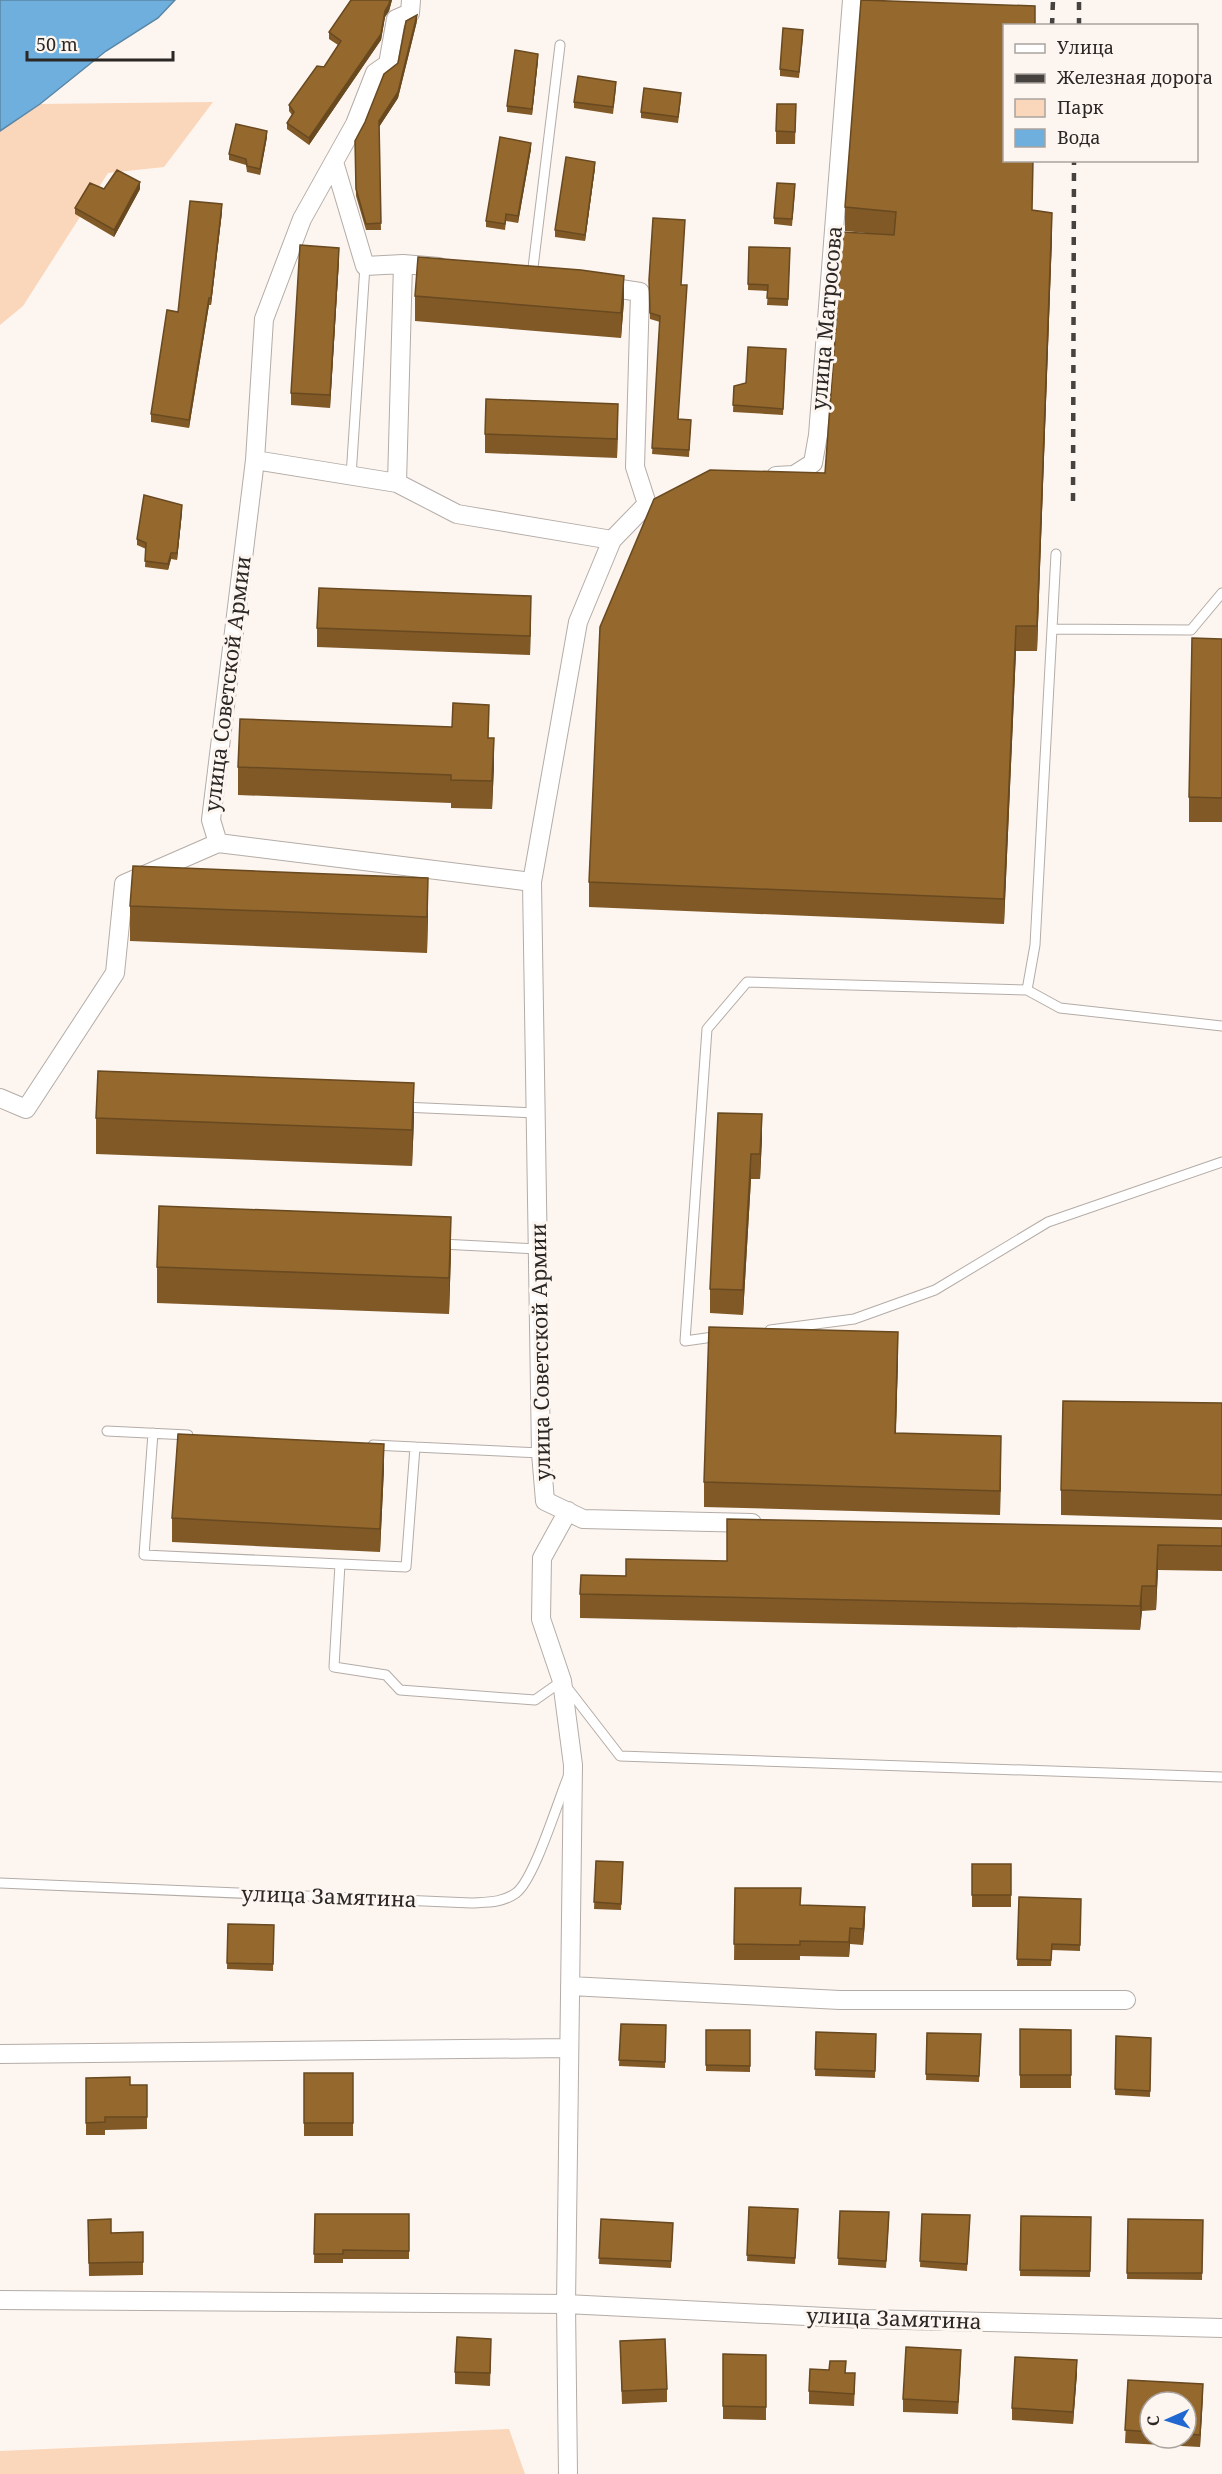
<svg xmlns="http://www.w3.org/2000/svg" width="1222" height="2474" font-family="'Noto Serif',serif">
	<rect width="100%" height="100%" fill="#fdf5ef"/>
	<path fill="#fad6bb" d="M213 102 164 167 108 173 23 306 0 325V131L40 104Z
		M509 2429 525 2474H0V2451Z"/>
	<path fill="#6eafdd" stroke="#5a86a6" stroke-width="1.5" d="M0 0H175L158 18 106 51 40 104 0 131Z"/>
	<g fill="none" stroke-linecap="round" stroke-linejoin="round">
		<g stroke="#b4aca7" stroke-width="11">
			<path id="lane" d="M532 276 560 45
				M351 476 365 266
				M1052 629 1191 630 1222 593
				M1027 990 1035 945 1056 554
				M403 1107 536 1113
				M441 1244 538 1249
				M770 1330 854 1319 935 1290 1048 1222 1222 1162
				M720 1336 685 1341 707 1029 747 982 1027 990 1060 1008 1222 1026
				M107 1431 188 1435
				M153 1433 144 1555 406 1567 415 1447
				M373 1445 541 1453
				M340 1564 334 1667 386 1675 400 1690 535 1700 562 1681 620 1756 1222 1777
				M0 1883 471 1903C487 1902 502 1903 516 1893 534 1880 558 1801 568 1777"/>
		</g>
		<g stroke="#b4aca7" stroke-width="20">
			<path id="street" d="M411 0 410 13 396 19 388 64 375 73 355 124 302 219 264 319 255 460 397 483 457 514 612 540
				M334 162 365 266 403 264
				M601 286 640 292 635 467 647 504 612 540 578 622 532 882 541 1453 545 1501 583 1519 752 1523
				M255 460 211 820 218 843 532 882
				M776 476 794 475 813 463 818 435 852 0
				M397 483 403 264 439 267
				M0 1098 26 1109 115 973 124 884 218 843
				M568 1511 542 1558 541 1619 562 1681 573 1765 566 2304 865 2319 1222 2328
				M570 1986 840 2000H1126
				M0 2054 569 2048
				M0 2300 566 2304 568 2474"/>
		</g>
		<use href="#lane" stroke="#fff" stroke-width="9"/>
		<use href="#street" stroke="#fff" stroke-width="18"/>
		<path stroke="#464240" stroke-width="4.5" stroke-dasharray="8 8" stroke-linecap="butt" d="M1052 26 1053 0
			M1079 26V0
			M1073 501 1074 160"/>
	</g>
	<path fill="#805927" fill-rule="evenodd" d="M351 0H392L389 11 385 17 381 40 309 145 287 129V123L292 115 289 111V105L324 67 338 45 329 39V32Z
		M417 21 398 98 379 127 381 230H366L356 196 355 141 398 63Z
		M803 37 799 78 780 76V69Z
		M538 60 532 115 507 112V106Z
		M616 88 613 114 574 108V102Z
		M681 99 678 123 641 118V112Z
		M796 104 795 144H776V131Z
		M267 137 260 175 247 172 246 165 229 160V154Z
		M531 149 518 223 506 221 505 230 486 227V221Z
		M595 168 585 241 555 237V230Z
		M140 189 114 237 75 214V208Z
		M795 191 792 226 774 224V218Z
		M845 207 1032 210 1052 237 1037 651H1016L1004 924 589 907V882L825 473 866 233 845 231Z
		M222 212 211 305H209L189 428 151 422V414Z
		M749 247 790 248 788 306 767 305 768 291 748 290Z
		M339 260 330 408 291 405V393Z
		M649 280 681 285 678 419 691 420 689 457 652 454 660 322 650 319Z
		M415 296 624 301 621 338 415 321Z
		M786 356 783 415 733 412 734 386 746 383Z
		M618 423 617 458 485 453V434Z
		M182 512 177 560 171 559 168 570 145 567 146 549 137 545V539Z
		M531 615 530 655 317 647V628Z
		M1222 639V822H1189V797Z
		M494 766 492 809 451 808V803L238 795V767Z
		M130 906 428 913 427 953 130 941Z
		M718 1113 762 1138 760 1179H751L743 1315 710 1313V1289Z
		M96 1118 414 1119 412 1166 96 1154Z
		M451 1253 449 1314 157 1303V1267Z
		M898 1357 896 1433 1001 1461 1000 1515 704 1507V1482Z
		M1222 1403V1520L1061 1515V1490Z
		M384 1468 380 1552 172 1542V1518Z
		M1222 1528V1571L1158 1570 1156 1610 1142 1611 1140 1630 580 1618V1594L727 1561Z
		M596 1861 623 1862 621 1910 594 1909Z
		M972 1864H1011V1907H972Z
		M735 1888 865 1922 863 1945 850 1944 849 1957 800 1956V1960H734Z
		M1019 1897 1081 1899 1080 1951 1052 1950 1051 1966H1017Z
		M228 1924 274 1925 273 1971 227 1969Z
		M621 2024 666 2025 665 2068 619 2066Z
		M1020 2029 1071 2030V2088H1020Z
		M706 2030H750V2072L706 2071Z
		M816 2032 876 2034 875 2078 815 2076Z
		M927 2033 981 2034 979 2082 926 2080Z
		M1116 2036 1151 2038 1150 2097 1115 2095Z
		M304 2073H353V2136H304Z
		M86 2078 130 2085H147V2129L105 2130V2135H86Z
		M749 2207 798 2209 795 2264 747 2261Z
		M840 2211 889 2219 886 2268 838 2265Z
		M315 2214H409V2259H343V2263H314Z
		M922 2214 970 2215 967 2271 920 2267Z
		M1021 2216 1091 2217 1090 2277 1020 2276Z
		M601 2219 673 2223 671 2268 599 2264Z
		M1128 2219 1203 2220 1202 2280 1127 2279Z
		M88 2220 111 2233 143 2232V2275L89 2276Z
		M620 2341 667 2389V2402L622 2404Z
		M491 2351 490 2386 455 2384V2372Z
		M723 2354 766 2355V2420L723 2419Z
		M961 2362 958 2414 903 2412V2399Z
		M846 2373 855 2386 854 2406 809 2404V2391Z
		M1077 2373 1073 2424 1012 2420V2408Z
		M1128 2380 1203 2384 1200 2447 1125 2443ZM1150 2402H1186V2438H1150Z"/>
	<path fill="#684920" d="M390 0H392L389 11 385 17 381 40 309 145V138L385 11Z
		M417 15V21L398 98 379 127V121Z
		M538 54V60L532 115V109Z
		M267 131V137L260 175V169Z
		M531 143V149L518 223V216Z
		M595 162V168L585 241V235Z
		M140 182V189L114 237V230Z
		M222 204V212L211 305V298Z
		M1052 213V237L1037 651V626Z
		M339 248V260L330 408V395Z
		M624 276V301L621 338V313Z
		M209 298V305L189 428V420Z
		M618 404V423L617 458V439Z
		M182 505V512L177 560V553Z
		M171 553V559L168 570V564Z
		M531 596V615L530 655V636Z
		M1016 626V651L1004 924V899Z
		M494 738V766L492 809V781Z
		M428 878V913L427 953V917Z
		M414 1083V1119L412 1166V1130Z
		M762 1114V1138L760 1179V1154Z
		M751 1154V1179L743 1315V1290Z
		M451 1217V1253L449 1314V1278Z
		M898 1332V1357L895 1458V1433Z
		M1001 1436V1461L1000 1515V1491Z
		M384 1444V1468L380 1552V1529Z
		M1158 1545V1570L1156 1610V1586Z
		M1142 1586V1611L1140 1630V1606Z
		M865 1907V1922L863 1945V1929Z
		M850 1928V1944L849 1957V1942Z
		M1077 2360V2373L1073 2424V2412Z
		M1203 2384V2397L1200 2447V2435Z"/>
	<path fill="#95682d" stroke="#684920" stroke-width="1.5" d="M351 0H390L389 4 385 11 381 34 309 138 287 123 294 112 289 105 317 66 324 67 341 41 329 32Z
		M861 0 1035 6V26H1005V160H1033L1032 210 1052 213 1037 626H1016L1004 899 589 882 600 627 654 499 710 470 825 473 843 232 894 235 896 212 845 207Z
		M417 15 398 92 379 121 381 223 366 224 356 189 355 141 365 122 384 74 398 63 406 21Z
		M783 28 803 30 799 72 780 69Z
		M515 50 538 54 532 109 507 106Z
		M578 76 616 82 613 107 574 102Z
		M644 88 681 93 678 117 641 112Z
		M777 104H796L795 132 776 131Z
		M236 124 267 131 260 169 247 166 246 159 229 154Z
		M500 137 531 143 518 216 506 214 505 224 486 221Z
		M566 157 595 162 585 235 555 230Z
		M117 170 140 182 114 230 75 208 90 183 104 189Z
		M777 183 795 184 792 219 774 218Z
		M190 201 222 204 211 298H209L189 420 151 414 167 310 178 312Z
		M653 218 685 220 681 285H687L678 419 691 420 689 450 652 448 660 316 650 313 649 280Z
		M300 245 339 248 330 395 291 393Z
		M749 247 790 248 788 299 767 298 768 285 748 284Z
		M418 257 581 270 624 276 621 313 415 296Z
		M748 347 786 349 783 409 733 405 734 386 746 383Z
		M486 399 618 404 617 439 485 434Z
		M144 495 182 505 177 553H171L168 564 145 561 146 543 137 539Z
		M319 588 531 596 530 636 317 628Z
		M1192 638 1222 639V798L1189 797Z
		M453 703 489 705 488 738H494L492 781 451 780V775L238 767 240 719 452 727Z
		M133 866 428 878 427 917 130 906Z
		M98 1071 414 1083 412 1130 96 1118Z
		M718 1113 762 1114 760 1154H751L743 1290 710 1289Z
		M159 1206 451 1217 449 1278 157 1267Z
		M709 1327 898 1332 895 1433 1001 1436 1000 1491 704 1482Z
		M1063 1401 1222 1403V1495L1061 1490Z
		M178 1434 384 1444 380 1529 172 1518Z
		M727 1519 1222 1528V1546L1158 1545 1156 1586H1142L1140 1606 580 1594 581 1575 626 1576V1559L727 1561Z
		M596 1861 623 1862 621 1904 594 1902Z
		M972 1864H1011V1895H972Z
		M735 1888H801L800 1905 865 1907 863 1929 850 1928 849 1942 800 1941V1945L734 1944Z
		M1019 1897 1081 1899 1080 1945 1052 1944 1051 1960 1017 1959Z
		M228 1924 274 1925 273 1964 227 1963Z
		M621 2024 666 2025 665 2062 619 2060Z
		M1020 2029 1071 2030V2075H1020Z
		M706 2030H750V2066L706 2065Z
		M816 2032 876 2034 875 2071 815 2069Z
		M927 2033 981 2034 979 2076 926 2074Z
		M1116 2036 1151 2038 1150 2091 1115 2089Z
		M304 2073H353V2123H304Z
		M130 2077V2085H147V2117H105V2122L86 2123V2078Z
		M749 2207 798 2209 795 2258 747 2255Z
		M840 2211 889 2212 886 2261 838 2258Z
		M315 2214H409V2251L343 2250V2254H314Z
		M922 2214 970 2215 967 2264 920 2261Z
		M1021 2216 1091 2217 1090 2271 1020 2270Z
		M111 2219V2233L143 2232V2262L89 2263 88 2220Z
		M601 2219 673 2223 671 2261 599 2258Z
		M1128 2219 1203 2220 1202 2273H1127Z
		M457 2337 491 2339 490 2373 455 2372Z
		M665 2339 667 2389 622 2391 620 2341Z
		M906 2347 961 2350 958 2402 903 2399Z
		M723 2354 766 2355V2407L723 2406Z
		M1015 2357 1077 2360 1073 2412 1012 2408Z
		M830 2361H846L845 2373H855L854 2394 809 2391 810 2369 829 2370Z
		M1128 2380 1203 2384 1200 2435 1186 2434V2402H1150V2432L1125 2430Z"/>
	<g text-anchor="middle" stroke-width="6" stroke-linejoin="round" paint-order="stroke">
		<g font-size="21" fill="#2a2725" stroke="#fdf5ef">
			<text transform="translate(827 318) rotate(-85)" y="7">улица Матросова</text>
			<text transform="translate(228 684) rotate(-83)" y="7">улица Советской Армии</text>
			<text transform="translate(541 1352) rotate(-91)" y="7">улица Советской Армии</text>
			<text transform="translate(329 1897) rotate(2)" y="7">улица Замятина</text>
			<text transform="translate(894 2319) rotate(2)" y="7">улица Замятина</text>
		</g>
	</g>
	<rect x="1003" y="24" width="195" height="138" fill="#fdf5ef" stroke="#a9a39e" stroke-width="1.5"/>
	<rect x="1015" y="44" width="30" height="9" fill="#ffffff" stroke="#a9a39e" stroke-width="1.5"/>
	<text x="1057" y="54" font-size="18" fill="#2a2725">Улица</text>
	<rect x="1015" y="74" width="30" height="9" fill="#464240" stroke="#a9a39e" stroke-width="1.5"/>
	<text x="1057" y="84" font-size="18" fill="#2a2725">Железная дорога</text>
	<rect x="1015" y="99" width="30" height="18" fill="#fad6bb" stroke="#a9a39e" stroke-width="1.5"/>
	<text x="1057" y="114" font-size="18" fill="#2a2725">Парк</text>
	<rect x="1015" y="129" width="30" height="18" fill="#6eafdd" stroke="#a9a39e" stroke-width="1.5"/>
	<text x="1057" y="144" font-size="18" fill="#2a2725">Вода</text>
	<g transform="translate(1168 2420) rotate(267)"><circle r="28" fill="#fdf5ef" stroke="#a9a39e" stroke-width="1.5"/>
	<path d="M0-4.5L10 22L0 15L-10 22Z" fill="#2067d2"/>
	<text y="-9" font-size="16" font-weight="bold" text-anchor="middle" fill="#2a2725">С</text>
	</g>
	<path d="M27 51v9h146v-9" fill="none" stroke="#2a2725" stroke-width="3"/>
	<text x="36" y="51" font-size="18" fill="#2a2725" stroke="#fdf5ef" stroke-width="4.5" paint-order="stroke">50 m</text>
</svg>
